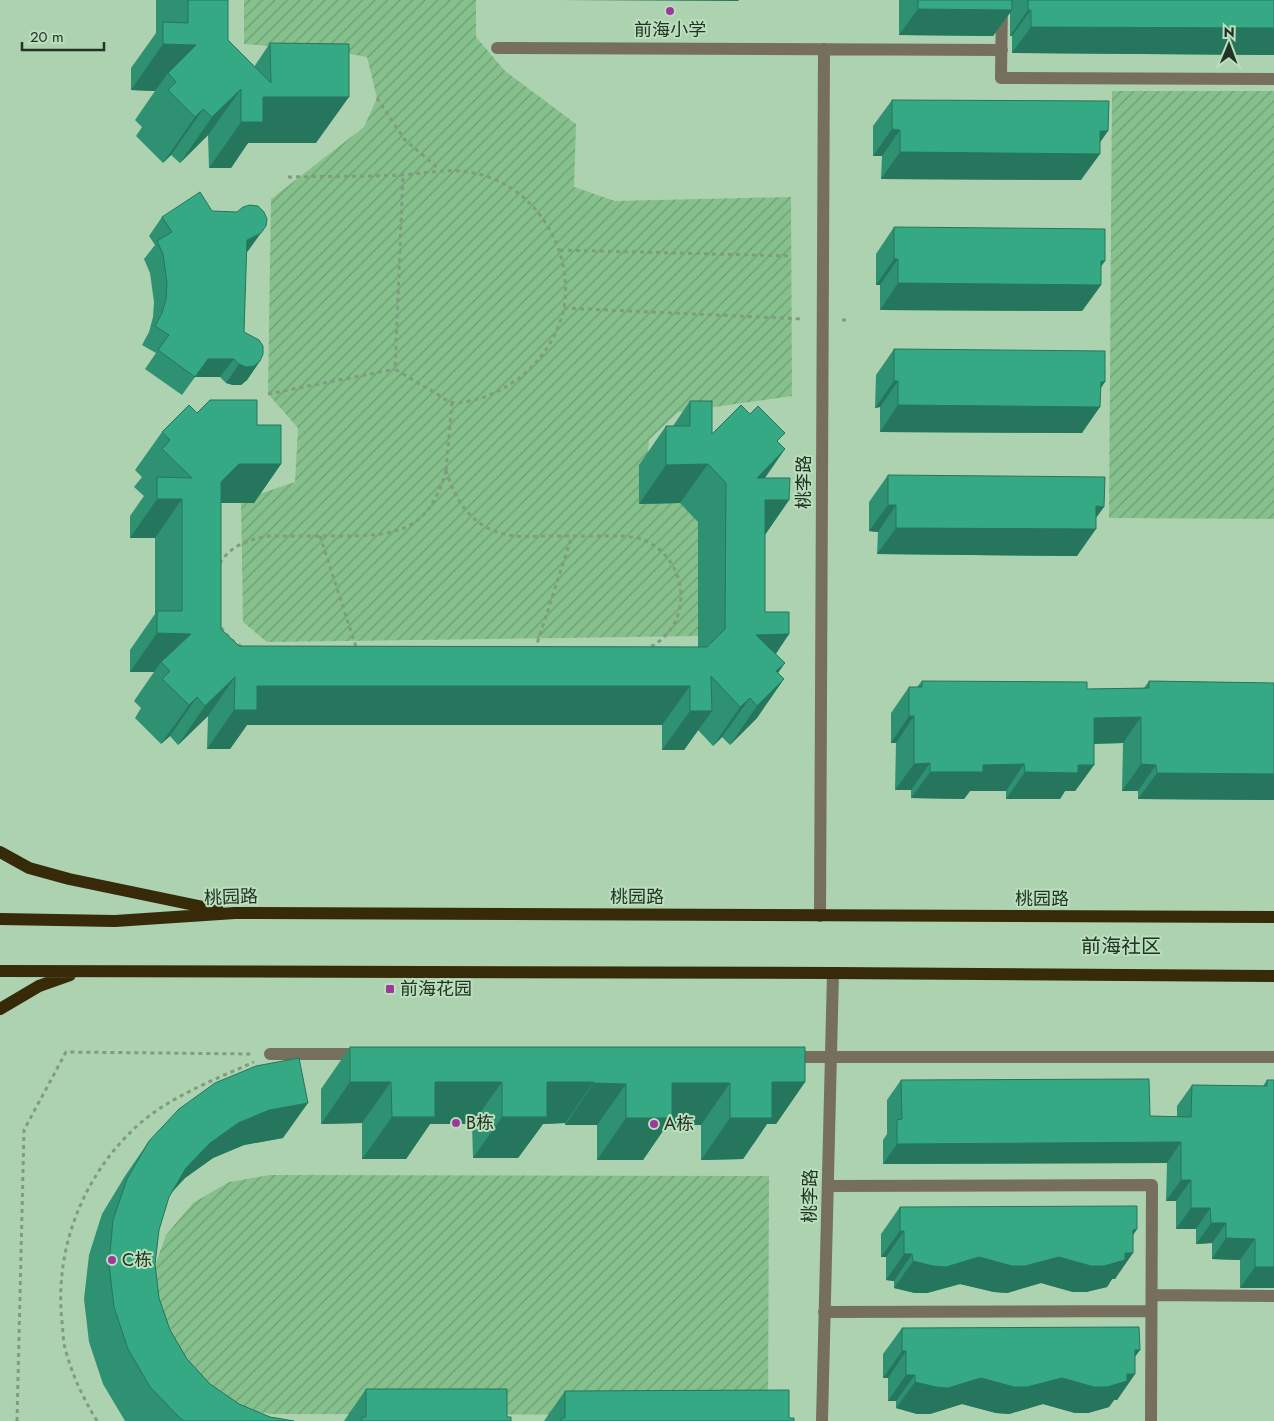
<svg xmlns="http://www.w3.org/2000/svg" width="1274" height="1421" font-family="Jost,'Noto Sans SC',sans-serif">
	<defs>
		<pattern id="garden-furrows" width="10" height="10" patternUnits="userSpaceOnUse" patternTransform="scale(1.25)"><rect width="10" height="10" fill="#86c18d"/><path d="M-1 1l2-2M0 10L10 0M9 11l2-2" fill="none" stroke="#6d9d73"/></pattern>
	</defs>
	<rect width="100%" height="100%" fill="#add2b0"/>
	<path fill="url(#garden-furrows)" d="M244 0H476V37L505 71 576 124 574 187 615 201 791 197 792 396 678 412 649 440 645 488 713 501 701 636 267 642 243 622 241 500 295 482 298 428 268 394 271 199 364 127 377 98 367 57 333 51 244 44Z
		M1112 91H1274V519L1109 518Z
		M270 1175 769 1176 768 1415 270 1414 229 1407 166 1354 152 1274 166 1235 193 1203 229 1182Z"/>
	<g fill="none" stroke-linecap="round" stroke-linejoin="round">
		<path stroke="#7f9c81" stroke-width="3" stroke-dasharray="4 4" stroke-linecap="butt" d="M377 98 404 139 439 169
			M288 177C326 176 364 177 401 175 434 173 458 165 491 178 550 200 584 276 555 334 541 363 517 384 487 396 479 399 458 405 450 402 445 400 439 395 434 392 421 385 408 377 395 369L403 175
			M560 250 792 256
			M564 308 803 319
			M842 320H850
			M268 394 395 369
			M446 470C455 500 471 526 504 534 519 538 535 536 550 536 574 536 598 536 623 536 627 537 633 537 638 538 680 550 696 606 664 637 652 649 638 652 622 654H270C265 653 259 653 254 652 212 640 196 584 228 553 240 542 255 538 270 536 293 536 317 536 340 536 397 536 430 531 446 470Z
			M446 470 452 403
			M320 536 357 650
			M535 650 572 536
			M17 1421 24 1130 66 1052 252 1054
			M97 1421C83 1398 72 1375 65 1348 63 1340 63 1331 62 1322 54 1249 83 1175 138 1125 171 1096 214 1080 254 1062"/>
		<path stroke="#776f5e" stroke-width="12" d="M1002 0 1001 78 1274 79
			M497 48 1002 50
			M820 916 824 49
			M270 1054H360
			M787 1057H1274
			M828 1186 1152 1185 1151 1421
			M1152 1295 1274 1296
			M824 1312 1151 1311
			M822 1421 833 973"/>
		<path stroke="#372a08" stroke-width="12" d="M0 852 29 868 69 879 218 910
			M0 919 115 921 235 913 1274 917
			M0 971 833 973 1274 976
			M0 1009 39 986 70 975"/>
	</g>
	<path fill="#2e9172" d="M156 0H228V40L254 67 270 43 316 143H248L231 168H209L208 135 180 163 171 155 163 163 136 136 142 127 135 120 155 91 131 90V68L156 33Z
		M899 0H1274V55L1012 53V36H1010V13L993 36 899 35Z
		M892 100 1100 143 1081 180 881 179 882 156H873V126Z
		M212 211 248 251 246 252 244 332 260 361 247 380 241 385H233L226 383 220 377H195L182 395 145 369 156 353 142 345 149 332 153 317 154 302 150 273 144 259 155 245 149 236 162 217Z
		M894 227 1101 267V285L1082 311 880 310V285H876V254Z
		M894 349 1101 388 1082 433 880 432V407L875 408 876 375Z
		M690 401 712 434 778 442 765 478 789 500 765 535V612L789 634 776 654 778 673 757 718 730 745 722 737 713 746 698 730 684 750H662V725H247L230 749H207L208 716 178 745 170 736 161 744 135 718 141 708 134 701 154 672H130V650L155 614V538H130V516L144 496 134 487 142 477 135 470 162 432 197 413 257 425 281 464 254 503H221V629L239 646 698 647V522L680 503 639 504V465L666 426H673Z
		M888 475 1096 518 1077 556 877 554 878 532 869 531V502Z
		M922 681 1087 689 1144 688 1149 681 1274 683V800L1138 799V791H1122L1123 743 1094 744V765L1075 791H1065L1060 799H1006V791H970L964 799 911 798V790H895L896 743H891V713L909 687H917Z
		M350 1047 805 1082 776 1124H767L743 1159 701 1160V1125H667L643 1160H597V1125H565V1123L543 1124 518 1158H473L472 1124H430L406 1159H362V1123L321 1124V1089Z
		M901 1080 1150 1116 1177 1117V1106L1192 1085 1263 1086 1267 1080H1274V1288H1240V1260L1212 1259V1243L1196 1244V1229H1176V1201H1166L1167 1163 883 1164V1140L887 1134V1100Z
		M283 1138 244 1145 213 1158 185 1178 172 1192 169 1197 159 1230 155 1264 159 1298 170 1330 187 1359 210 1384 239 1404 270 1417 294 1421H125L103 1384 89 1342 84 1299 89 1255 102 1214 125 1176 149 1141Z
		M900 1207 1137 1229 1133 1235 1115 1279H1112L1107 1287 1086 1292H1073L1041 1283 1007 1293 994 1292 960 1284 927 1293H915L894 1288V1281L886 1280V1257H881V1234Z
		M902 1328 1140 1350 1135 1356V1374L1117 1400H1114L1109 1407 1088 1413H1075L1043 1404 1009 1414 996 1413 962 1404 930 1414H917L896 1408V1401H888V1378H883V1354Z
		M366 1389 507 1417 511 1421H344Z
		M565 1391 789 1418 794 1421H544Z"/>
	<path fill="#25765c" d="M561 0H739L738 1Z
		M918 9 1012 10 993 36 899 35Z
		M1028 10H1031L1012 36H1010Z
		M1031 27 1274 28V55L1012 53Z
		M163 44 196 45 168 73 155 91 131 90Z
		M241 89 208 135 180 163 212 117Z
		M263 97H349L316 143H248L231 168H209L241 122Z
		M203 109 171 155 163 163 195 117Z
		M892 129 900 130 882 156H873Z
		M1100 131H1108L1092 154H1100L1081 180 881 179 900 152Z
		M261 233 248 251 233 259 247 240Z
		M894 259H898L880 285H876Z
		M1101 261H1105L1088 285H1101L1082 311 880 310 898 283Z
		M208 359H234L220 377H195L182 395Z
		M260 361 247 380 241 385H233L226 383 239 364Z
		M894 381H898L880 407 875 408Z
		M1101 382H1105L1088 407H1100L1082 433 880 432 898 405Z
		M785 449 758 488 757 478Z
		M239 464H281L254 503H212L221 482Z
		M708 464 680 503 639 504 666 465Z
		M157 499H182L155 538H130Z
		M765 500H789L762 539Z
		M888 505H896L878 532 869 531Z
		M1096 506 1104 507 1088 529H1096L1077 556 877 554 896 528Z
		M157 633 191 634 161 662 154 672H130Z
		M789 634 762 673 756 635Z
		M785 663 758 702 776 671Z
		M235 677 208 716 178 745 205 706Z
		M784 679 757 718 730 745 757 706Z
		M257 686H690L662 725H247L230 749H207L234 710Z
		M197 697 170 736 161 744 189 705Z
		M750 698 722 737 713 746 740 707Z
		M690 711H712L684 750H662Z
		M909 716H914L896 743H891Z
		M1141 717 1123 743 1076 744 1094 718Z
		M930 763 911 790H895L914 764Z
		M1024 764 1006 791H970L964 799 911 798 930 772 983 765Z
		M1141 764 1156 765 1138 791H1122Z
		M1078 765H1094L1075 791H1065L1060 799H1006L1025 772Z
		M1157 773 1274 774V800L1138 799Z
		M350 1082H391L362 1123 321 1124Z
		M435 1082H502L472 1124H430L406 1159H362L392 1117Z
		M547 1082H594L565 1123 543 1124 518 1158H473L502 1117Z
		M772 1082H805L776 1124H767L743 1159 701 1160 730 1118Z
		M594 1083 626 1084 597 1125H565Z
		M672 1083H730L701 1125H667L643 1160H597L626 1118Z
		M308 1103 283 1138 244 1145 213 1158 185 1178 162 1203 186 1168 210 1143 238 1123 269 1110Z
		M1181 1142 1167 1163 883 1164 897 1144Z
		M1181 1180H1191L1176 1201H1166Z
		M1191 1208H1210L1196 1229H1176Z
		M1211 1223H1226L1212 1243 1196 1244Z
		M1137 1229 1119 1256 1133 1230Z
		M900 1231H904L886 1257H881Z
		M1226 1238 1255 1239 1240 1260 1212 1259Z
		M1125 1253H1133L1115 1279H1112L1107 1287 1086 1292H1073L1041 1283 1007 1293 994 1292 960 1284 927 1293H915L894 1288 913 1261 979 1257H1059Z
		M904 1254H912L894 1281 886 1280Z
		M1255 1267H1274V1288H1240Z
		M1135 1350H1140L1121 1376Z
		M902 1351H906L888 1378H883Z
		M1127 1374H1135L1117 1400H1114L1109 1407 1088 1413H1075L1043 1404 1009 1414 996 1413 962 1404 930 1414H917L896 1408 915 1382 981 1378H1062Z
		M906 1375H915L896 1401H888Z"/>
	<path fill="#35a984" stroke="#25765c" d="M188 0H228V40L271 83 270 43 349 44V97H263V122H241V89L212 117 203 109 195 117 168 90 176 82 168 73 196 45 163 44V22L188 23Z
		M918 0H1012V10L918 9Z
		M1028 0H1274V28L1031 27V10H1028Z
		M892 100 1109 101 1108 131H1100V154L900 152V130L892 129Z
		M200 192 212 211 237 212 243 207 250 205 258 206 264 212 267 219 266 226 261 233 247 240 244 332 259 340 263 346V354L260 361 254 366 246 367 239 364 234 359H208L195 377 158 350 169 335 155 326 162 313 166 299 167 283 163 254 157 241 172 232 162 217Z
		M894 227 1105 229V261H1101V285L898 283V259H894Z
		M894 349 1105 351V382H1101L1100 407 898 405V381H894Z
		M210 400H257V425H281V464H239L221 482V629L239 646 707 647 725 629 726 483 708 464 666 465V426H690V401H712V434L741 405 750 414 758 406 785 433 777 441 785 449 757 478H790L789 500H765V612H789V634L756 635 785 663 776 671 784 679 757 706 750 698 740 707 711 676 712 711H690V686H257V710H234L235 677 205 706 197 697 189 705 162 679 170 671 161 662 191 634 157 633V611H182V499H157V477L192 478 162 449 170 440 162 432 189 405 197 413Z
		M888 475 1105 477 1104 507 1096 506V529L896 528V505H888Z
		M922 681 1087 682V689L1149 688V681L1274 683V774L1157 773 1156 765 1141 764V717L1094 718V765H1078V773L1025 772 1024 764 983 765V772H930V763L914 764V716H909V687H922Z
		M350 1047H805V1082H772V1118H730V1083H672V1118H626V1084L594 1083V1082H547V1117H502V1082H435V1117H392L391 1082H350Z
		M299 1058 308 1103 269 1110 238 1123 210 1143 186 1168 169 1197 159 1230 155 1264 159 1298 170 1330 187 1359 210 1384 239 1404 270 1417 294 1421H184L180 1418 150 1387 128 1349 114 1307 109 1264 113 1220 127 1179 149 1141 179 1109 215 1083 256 1066Z
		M1149 1079 1150 1116 1191 1117 1192 1085 1267 1086V1080H1274V1267H1255V1239L1226 1238V1223H1211L1210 1208H1191V1180H1181V1142L897 1144V1120L902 1119 901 1080Z
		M1137 1206V1229L1133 1230V1253H1125V1260L1104 1266H1091L1059 1257 1025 1266H1012L979 1257 946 1267 933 1266 913 1261 912 1254H904V1231H900V1207Z
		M1139 1327 1140 1350H1135V1374H1127V1381L1107 1387H1094L1062 1378 1027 1387H1014L981 1378 948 1388 936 1387 915 1382V1375H906V1351H902V1328Z
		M366 1389H507V1417H511V1421H362V1417H366Z
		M789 1390V1418H794V1421H561V1418H565V1391Z"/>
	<g fill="#9d389d" stroke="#b9dfbd" stroke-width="2">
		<circle cx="670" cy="11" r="5"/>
		<rect x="385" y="984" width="10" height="10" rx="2.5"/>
		<circle cx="456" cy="1123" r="5"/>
		<circle cx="654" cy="1124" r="5"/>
		<circle cx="112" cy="1260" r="5"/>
	</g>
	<g text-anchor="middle" stroke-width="4" stroke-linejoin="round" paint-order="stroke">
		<g font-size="18" fill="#233224" stroke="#b9dfbd" text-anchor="start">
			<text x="670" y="36" text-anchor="middle">前海小学</text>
			<text x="400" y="995">前海花园</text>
			<text x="466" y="1129">B栋</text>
			<text x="664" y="1130">A栋</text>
			<text x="122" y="1266">C栋</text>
		</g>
		<g font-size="18" fill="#233224" stroke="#b9dfbd">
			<text transform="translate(804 482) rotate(-90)" y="6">桃李路</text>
			<text transform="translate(231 897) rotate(-2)" y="6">桃园路</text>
			<text x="637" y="903">桃园路</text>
			<text x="1042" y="905">桃园路</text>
			<text transform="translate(810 1196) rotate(-89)" y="6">桃李路</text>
		</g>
		<g font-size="20" fill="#233224" stroke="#b9dfbd">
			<text x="1121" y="953">前海社区</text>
		</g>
	</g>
	<g transform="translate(1229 45) rotate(1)" stroke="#b9dfbd" stroke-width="4" paint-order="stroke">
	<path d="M0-4L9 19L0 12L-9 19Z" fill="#233224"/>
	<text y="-8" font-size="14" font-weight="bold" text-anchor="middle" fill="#233224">N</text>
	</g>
	<path d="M22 42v8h82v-8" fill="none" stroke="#233224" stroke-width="2.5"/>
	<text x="30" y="42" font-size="15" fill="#233224" stroke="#b9dfbd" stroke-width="4" paint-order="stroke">20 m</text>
</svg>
